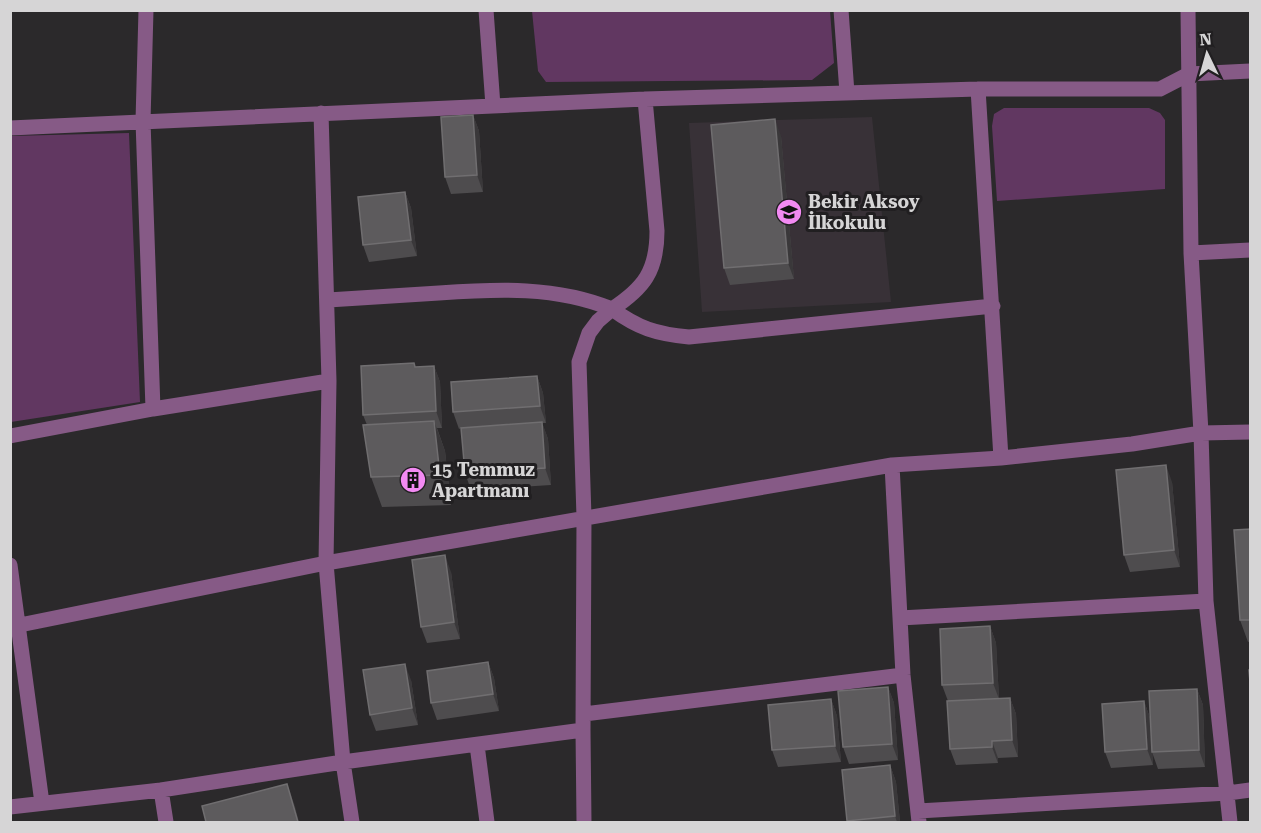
<svg xmlns="http://www.w3.org/2000/svg" width="1261" height="833" font-family="'Roboto Serif',serif">
	<rect width="100%" height="100%" fill="#2b292b"/>
	<path fill="#383137" d="M872 117 891 302 702 312 689 123Z"/>
	<path fill="#613761" d="M532 11H830L834 63 812 80 546 82 538 71Z
		M1004 108H1149L1160 113 1165 120V189L997 201 992 126 994 114Z
		M129 133 140 402 11 422V136Z"/>
	<g fill="none" stroke-linecap="round" stroke-linejoin="round">
		<path stroke="#865a86" stroke-width="15" d="M146 10 143 121 153 409
			M486 10 493 106
			M841 10 847 93
			M1188 10 1191 253 1201 433 1206 601 1230 822
			M978 89 1001 458
			M645 99 657 231C657 271 644 288 612 309 638 328 656 334 689 337L993 306
			M321 113 329 381 326 563 343 762 352 822
			M10 128 645 99 978 89H1160L1189 74 1250 71
			M1191 253 1250 250
			M328 300C365 298 402 295 439 293 497 289 556 286 612 309L598 321 589 333 579 362 584 517 583 730
			M10 436 153 409 329 381
			M892 465 903 675 919 822
			M10 565 42 803
			M900 618 1206 601
			M10 627 326 563 892 465 1001 458 1132 444 1201 433 1250 432
			M584 714 903 675
			M477 745 487 822
			M161 790 166 822
			M10 807 161 790 343 762 583 730 584 822
			M918 811 1228 793 1250 790"/>
	</g>
	<path fill="#4e4c4e" d="M473 115 479 131 483 192 451 194 445 177Z
		M781 136 794 279 730 285 724 268Z
		M405 192 411 208 417 256 369 262 363 245Z
		M434 366 440 382 442 428H437L445 451 451 505 382 507 371 477 367 425 363 415 416 367Z
		M537 376 543 393 546 423H542L548 439 551 485 471 490 465 473 461 428 459 429 453 412Z
		M1172 482 1180 567 1130 572 1124 555Z
		M1251 529V641L1248 642 1240 620Z
		M451 572 460 639 427 643 421 627Z
		M990 626 996 643 999 699 1010 698 1016 714 1018 757 998 758V763L956 765 950 749 948 701 942 685Z
		M488 662 494 678 499 711 437 720 431 703Z
		M411 680 418 725 376 731 370 715Z
		M888 687 894 703 898 760 849 764 843 747Z
		M1197 689 1203 705 1205 767 1158 769 1152 752Z
		M831 699 837 716 841 762 778 767 772 750Z
		M1144 701 1150 718 1153 765 1111 768 1105 752Z
		M890 765 896 782 900 822H848L847 821Z"/>
	<path fill="#3a383a" d="M473 115 479 131 483 192 477 175Z
		M775 119 781 136 794 279 788 263Z
		M405 192 411 208 417 256 411 240Z
		M434 366 440 382 442 428 436 411Z
		M537 376 543 393 546 423 540 406Z
		M434 421 445 451 451 505 440 475Z
		M542 422 548 439 551 485 545 468Z
		M1166 465 1172 482 1180 567 1174 550Z
		M445 555 451 572 460 639 454 622Z
		M990 626 996 643 999 699 993 683Z
		M488 662 494 678 499 711 493 694Z
		M405 664 411 680 418 725 412 708Z
		M888 687 894 703 898 760 892 744Z
		M1197 689 1203 705 1205 767 1199 750Z
		M1010 698 1016 714 1018 757 1012 740Z
		M831 699 837 716 841 762 835 746Z
		M1144 701 1150 718 1153 765 1147 749Z
		M992 741 998 758V763L992 747Z
		M890 765 896 782 900 822H897L895 816Z
		M287 784 295 806 299 822H298Z"/>
	<path fill="#5d5b5d" stroke="#706e70" stroke-width="1.5" d="M473 115 477 175 445 177 441 117Z
		M775 119 788 263 724 268 711 125Z
		M405 192 411 240 363 245 358 197Z
		M414 363 415 367 434 366 436 411 363 415 361 366Z
		M537 376 540 406 453 412 451 382Z
		M434 421 440 475 371 477 363 425Z
		M542 422 545 468 465 473 461 428Z
		M1166 465 1174 550 1124 555 1116 470Z
		M1251 529V620H1240L1234 530Z
		M445 555 454 622 421 627 412 560Z
		M990 626 993 683 942 685 940 629Z
		M488 662 493 694 431 703 427 671Z
		M405 664 412 708 370 715 363 670Z
		M1249 670H1251V694Z
		M888 687 892 744 843 747 838 691Z
		M1197 689 1199 750 1152 752 1149 691Z
		M1010 698 1012 740 992 741V747L950 749 947 701Z
		M831 699 835 746 772 750 768 705Z
		M1144 701 1147 749 1105 752 1102 704Z
		M890 765 895 816 847 821 842 770Z
		M287 784 298 822H206L202 806Z"/>
	<defs>
		<g id="school-disc" transform="scale(1.35)"><circle r="9.5" fill="#f28af2" stroke="#211f21"/><path d="M0-5L7-2L0 1L-7-2ZM-4 1L0 2.5L4 1V4Q0 6-4 4Z" fill="#111"/></g>
		<g id="building-disc" transform="scale(1.35)"><circle r="9.5" fill="#f28af2" stroke="#211f21"/><path d="M-4-6H4V6H1V3H-1V6H-4ZM-2.5-4.3h1.7v1.8h-1.7ZM.8-4.3h1.7v1.8H.8ZM-2.5-1h1.7V.8h-1.7ZM.8-1h1.7V.8H.8Z" fill="#111"/></g>
	</defs>
	<g fill-rule="evenodd">
		<use href="#school-disc" x="789" y="212"/>
		<use href="#building-disc" x="413" y="480"/>
	</g>
	<g text-anchor="middle" stroke-width="6" stroke-linejoin="round" paint-order="stroke">
		<g font-size="18" font-weight="bold" fill="#d6d5d6" stroke="#211f21" text-anchor="start">
			<text x="808" y="208">Bekir Aksoy<tspan x="808" dy="21">İlkokulu</tspan></text>
			<text x="432" y="476">15 Temmuz<tspan x="432" dy="21">Apartmanı</tspan></text>
		</g>
	</g>
	<rect width="1261" height="833" fill="none" stroke="#d6d5d6" stroke-width="24"/>
	<g transform="translate(1207 54) rotate(355)" stroke="#211f21" stroke-width="4.5" paint-order="stroke">
	<path d="M0-4.5L10 22L0 15L-10 22Z" fill="#d6d5d6"/>
	<text y="-9" font-size="16" font-weight="bold" text-anchor="middle" fill="#d6d5d6">N</text>
	</g>
</svg>
